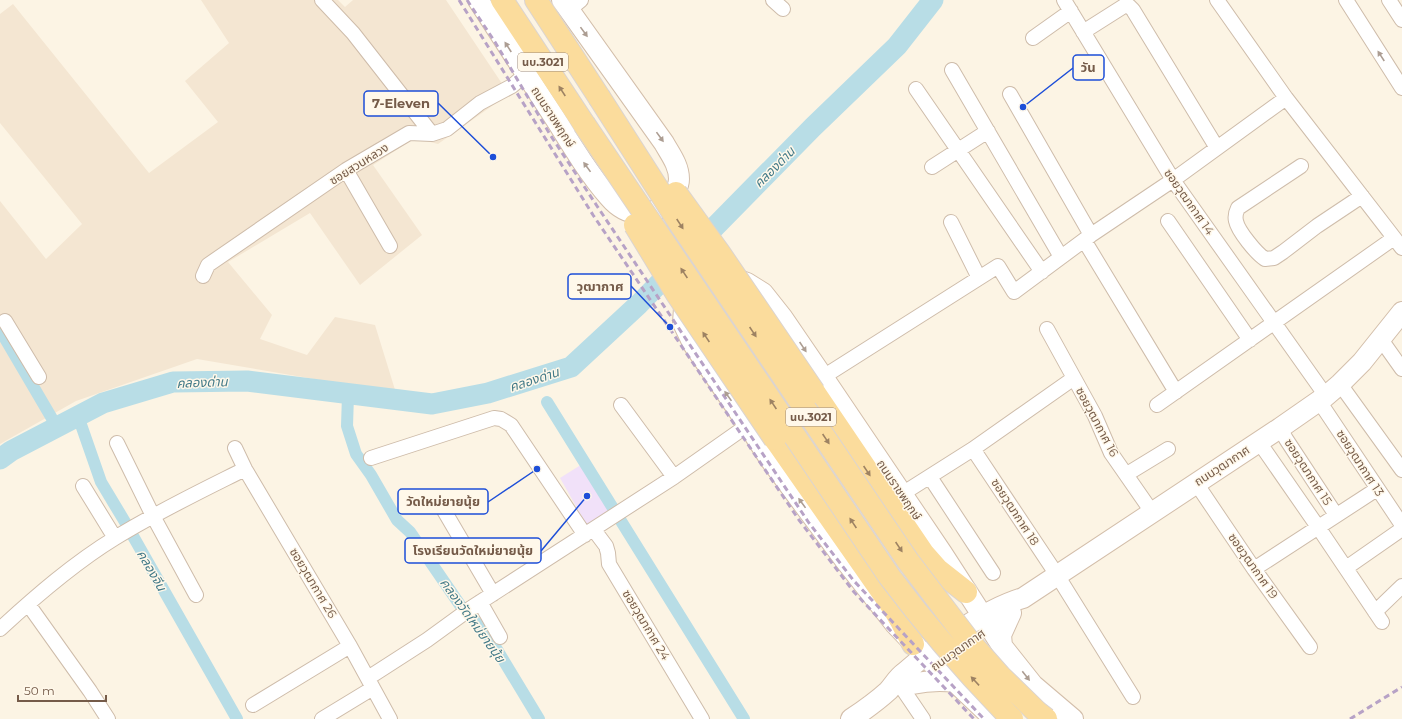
<svg xmlns="http://www.w3.org/2000/svg" width="1402" height="719" font-family="Montserrat,'Noto Sans Thai',sans-serif">
	<rect width="100%" height="100%" fill="#fcf4e4"/>
	<path fill="#f4e6d2" d="M201 0H338L345 7 353 0H446L509 94 438 144 415 138 373 165 422 235 360 285 310 213 228 262 272 315 260 339 307 355 335 317 375 325 396 393 197 359 76 401 0 444V201L46 259 82 224 0 123V14L13 4 149 173 218 122 185 81 229 43Z"/>
	<path fill="#f1e1f9" d="M584 463 615 514 589 529 560 478Z"/>
	<g fill="none" stroke-linecap="round" stroke-linejoin="round">
		<path stroke="#b8dde6" stroke-width="12" d="M0 330 57 427
			M348 395 347 426 356 454 371 475 397 520 410 532 460 605 490 638 539 719
			M547 402 744 719
			M78 416 101 482 125 522 237 719"/>
		<path stroke="#b8dde6" stroke-width="21" d="M0 459 11 451 103 403 173 382 247 381 432 404 488 393 571 367 639 304 813 127 897 46 933 0"/>
		<g stroke="#cebcaa" stroke-width="16">
			<path id="street" d="M322 0 353 33 432 134
				M773 0 783 9
				M1064 0 1173 180 1326 396
				M1217 0 1286 98 1402 248
				M1346 0 1402 88
				M1389 0 1402 20
				M569 10 581 0
				M1083 32 1124 6H1129L1133 10 1217 148
				M1033 38 1071 11
				M952 70 1061 257
				M916 89 1042 272
				M1010 94 1091 235
				M1301 166 1238 208C1236 212 1235 217 1236 221 1238 231 1256 253 1265 259L1274 258 1283 252 1317 226 1362 196
				M932 167 988 131
				M346 170 390 246
				M1168 221 1250 340
				M951 222 979 278
				M1084 240 1176 392
				M203 276 208 265 346 170 409 133 432 134 447 129 480 103 512 86 526 74
				M5 321 39 377
				M1047 329 1095 416 1111 453 1152 512
				M1380 338 1402 369
				M823 377 998 266 1014 292 1091 235 1173 180 1286 98
				M1340 384 1402 470
				M1319 401 1402 525
				M621 405 674 477
				M1157 405 1394 238
				M1280 428 1286 439 1336 515
				M1259 442 1318 527 1382 622
				M117 443 153 516 196 595
				M235 448 245 469 350 646 390 719
				M973 449 1057 575 1133 697
				M371 458 494 418 501 419 511 425 585 535
				M1127 474 1168 449
				M930 477 993 573
				M1196 483 1254 569 1310 647
				M83 486 115 538
				M902 494 973 449 1074 378
				M439 502 493 594
				M594 530 606 546 608 553 609 564 702 719
				M1346 568 1402 529
				M1254 569 1377 489
				M480 602 500 637
				M28 604 90 691 108 719
				M1375 612 1402 586
				M0 629C36 596 74 563 115 538 157 512 201 491 245 469
				M368 678 427 640 471 608 674 477 748 425
				M902 688 923 719
				M253 705 350 646
				M322 719 373 688"/>
		</g>
		<g stroke="#d3beaa" stroke-width="22">
			<path id="secondary" d="M478 0C504 40 530 80 556 120 572 146 589 174 609 197 626 217 651 220 669 200 674 195 679 186 679 179 679 165 670 154 664 143L562 0
				M1002 646 1001 635 1011 613
				M912 684C926 681 941 680 955 682
				M851 719C863 711 876 702 888 691 893 686 897 678 904 673 935 646 983 610 1023 598L1280 428 1326 396 1340 384 1362 362 1402 312
				M994 719 955 682 934 665 895 624 844 559 769 458 748 425 693 344 683 323 684 308 690 297 701 287 716 279 733 278 747 283 763 293 782 317 823 377 942 553 1002 646 1033 685 1073 719"/>
		</g>
		<g stroke="#dbd4d0" stroke-width="24">
			<path id="primary" d="M502 0 584 124
				M536 0 599 97
				M814 392 923 553 938 570 966 592
				M775 439 894 609 901 621 913 644"/>
		</g>
		<use href="#street" stroke="#fff" stroke-width="14"/>
		<use href="#secondary" stroke="#fff" stroke-width="20"/>
		<use href="#primary" stroke="#fbdc9c" stroke-width="22"/>
		<path stroke="#b7a2c6" stroke-width="3" stroke-dasharray="6 4" stroke-linecap="butt" d="M459 0 593 215 799 520 854 592 974 719
			M467 0 495 42 551 136 597 206 809 523 854 581 984 719
			M1350 719 1402 687"/>
		<g stroke="#dbd4d0" stroke-width="24" stroke-linecap="butt">
			<path id="primary-bridge" d="M599 97 679 222 908 561 969 641 1000 676 1037 712 1046 719
				M584 124 889 576C927 627 968 674 1012 719
				M676 193 720 254 814 392
				M635 225 677 294 775 439"/>
		</g>
		<use href="#primary-bridge" stroke="#fbdc9c" stroke-width="22"/>
	</g>
	<defs><path id="oneway-solid" d="M-6-.8H1V-3.2L6.5 0L1 3.2V.8H-6Z"/></defs>
	<g fill="#ac9d92">
		<use href="#oneway-solid" transform="translate(584 32) rotate(54)"/>
		<use href="#oneway-solid" transform="translate(508 47) rotate(-123)"/>
		<use href="#oneway-solid" transform="translate(1381 56) rotate(-123)"/>
		<use href="#oneway-solid" transform="translate(660 137) rotate(54)"/>
		<use href="#oneway-solid" transform="translate(587 167) rotate(-126)"/>
		<use href="#oneway-solid" transform="translate(803 347) rotate(56)"/>
		<use href="#oneway-solid" transform="translate(728 396) rotate(-125)"/>
		<use href="#oneway-solid" transform="translate(802 503) rotate(-126)"/>
		<use href="#oneway-solid" transform="translate(1026 676) rotate(52)"/>
	</g>
	<g fill="#9d8262">
		<use href="#oneway-solid" transform="translate(562 91) rotate(-123)"/>
		<use href="#oneway-solid" transform="translate(680 224) rotate(57)"/>
		<use href="#oneway-solid" transform="translate(684 273) rotate(-124)"/>
		<use href="#oneway-solid" transform="translate(753 332) rotate(56)"/>
		<use href="#oneway-solid" transform="translate(706 337) rotate(-124)"/>
		<use href="#oneway-solid" transform="translate(773 404) rotate(-124)"/>
		<use href="#oneway-solid" transform="translate(826 439) rotate(56)"/>
		<use href="#oneway-solid" transform="translate(867 471) rotate(56)"/>
		<use href="#oneway-solid" transform="translate(853 523) rotate(-124)"/>
		<use href="#oneway-solid" transform="translate(899 547) rotate(56)"/>
		<use href="#oneway-solid" transform="translate(975 681) rotate(-133)"/>
	</g>
	<g text-anchor="middle" stroke-width="3" stroke-linejoin="round" paint-order="stroke">
		<g fill="#fff8ea" stroke="#9e8a79" stroke-width="1">
			<rect x="518" y="53" width="50" height="18" rx="3"/>
			<rect x="786" y="408" width="50" height="18" rx="3"/>
		</g>
		<g font-size="11" font-weight="bold" fill="#755b49">
			<text x="543" y="66">นบ.3021</text>
			<text x="811" y="421">นบ.3021</text>
		</g>
		<g font-size="12" fill="#755b49" stroke="#fff8ea">
			<text transform="translate(553 117) rotate(57)" y="4">ถนนราชพฤกษ์</text>
			<text transform="translate(359 164) rotate(-32)" y="4">ซอยสวนหลวง</text>
			<text transform="translate(1189 202) rotate(55)" y="4">ซอยวุฒากาศ 14</text>
			<text transform="translate(1097 422) rotate(62)" y="4">ซอยวุฒากาศ 16</text>
			<text transform="translate(1360 463) rotate(57)" y="4">ซอยวุฒากาศ 13</text>
			<text transform="translate(1222 466) rotate(-33)" y="4">ถนนวุฒากาศ</text>
			<text transform="translate(1308 472) rotate(57)" y="4">ซอยวุฒากาศ 15</text>
			<text transform="translate(899 490) rotate(56)" y="4">ถนนราชพฤกษ์</text>
			<text transform="translate(1015 512) rotate(57)" y="4">ซอยวุฒากาศ 18</text>
			<text transform="translate(1253 566) rotate(55)" y="4">ซอยวุฒากาศ 19</text>
			<text transform="translate(313 583) rotate(59)" y="4">ซอยวุฒากาศ 26</text>
			<text transform="translate(646 625) rotate(59)" y="4">ซอยวุฒากาศ 24</text>
			<text transform="translate(958 650) rotate(-35)" y="4">ถนนวุฒากาศ</text>
		</g>
		<g font-size="13" font-style="italic" fill="#437a88" stroke="#fff8ea">
			<text transform="translate(774 167) rotate(-45)" y="5">คลองด่าน</text>
			<text transform="translate(534 379) rotate(-18)" y="5">คลองด่าน</text>
			<text transform="translate(202 382) rotate(-2)" y="5">คลองด่าน</text>
			<text transform="translate(152 570) rotate(60)" y="5">คลองจีน</text>
			<text transform="translate(473 620) rotate(54)" y="5">คลองวัดใหม่ยายนุ้ย</text>
		</g>
	</g>
	<path fill="none" stroke="#1d4ed8" stroke-width="1.5" d="M1023 107L1073 68M493 157L438 103M670 327L631 286M537 469L488 502M587 496L541 551"/>
	<g fill="#1d4ed8" stroke="#fff8ea" stroke-width="1.5">
		<circle cx="1023" cy="107" r="4"/>
		<circle cx="493" cy="157" r="4"/>
		<circle cx="670" cy="327" r="4"/>
		<circle cx="537" cy="469" r="4"/>
		<circle cx="587" cy="496" r="4"/>
	</g>
	<g fill="#fff8ea" stroke="#1d4ed8" stroke-width="1.5">
		<rect x="1073" y="55" width="31" height="25" rx="4"/>
		<rect x="364" y="91" width="74" height="25" rx="4"/>
		<rect x="568" y="274" width="63" height="25" rx="4"/>
		<rect x="398" y="489" width="90" height="25" rx="4"/>
		<rect x="405" y="538" width="136" height="25" rx="4"/>
	</g>
	<g font-size="13" text-anchor="middle" font-weight="bold" fill="#755b49">
		<text x="1088" y="72">วัน</text>
		<text x="401" y="108">7-Eleven</text>
		<text x="600" y="291">วุฒากาศ</text>
		<text x="443" y="506">วัดใหม่ยายนุ้ย</text>
		<text x="473" y="555">โรงเรียนวัดใหม่ยายนุ้ย</text>
	</g>
	<path d="M18 695v6h88v-6" fill="none" stroke="#755b49" stroke-width="2"/>
	<text x="24" y="695" font-size="12" fill="#755b49" stroke="#fff8ea" stroke-width="3" paint-order="stroke">50 m</text>
</svg>
